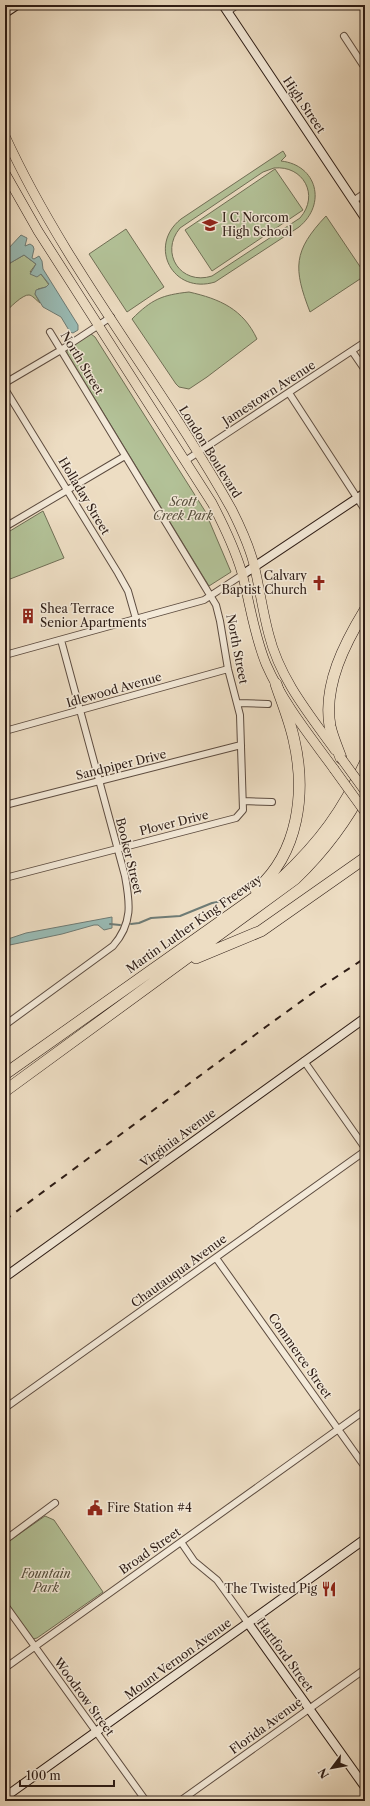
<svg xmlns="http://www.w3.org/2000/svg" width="370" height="1806" font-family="'Libre Caslon Text',serif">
	<rect width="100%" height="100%" fill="#edddc3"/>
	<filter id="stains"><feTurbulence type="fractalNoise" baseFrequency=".005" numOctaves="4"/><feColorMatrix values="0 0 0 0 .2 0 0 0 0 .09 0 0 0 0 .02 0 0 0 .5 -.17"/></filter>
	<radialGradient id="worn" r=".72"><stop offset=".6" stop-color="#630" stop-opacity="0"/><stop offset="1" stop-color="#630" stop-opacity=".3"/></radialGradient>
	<path fill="#b3c298" stroke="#706f56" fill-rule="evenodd" d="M283 151 286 156 281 161C317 165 327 204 299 227L215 282C173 295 147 246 181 219ZM274 168C303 165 320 195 300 218L212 276C181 286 159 253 180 228L263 172Z
		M275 169 303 210 212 271 185 230Z
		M326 216 363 271V277L310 312C293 268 293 251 326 216Z
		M126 229 164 287 127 312 89 254Z
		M24 255 36 264 30 272 41 274 49 285 46 287 38 289 35 294 40 303C36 300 32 295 29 295 23 294 8 309 5 313L9 319V325L6 324 5 323V266Z
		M189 292C220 299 243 309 257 339L207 377 189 389 179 387 176 384 132 319C152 299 162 295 189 292Z
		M91 334 95 337 205 511 231 572 209 586 67 353V347Z
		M43 511 64 558 5 581V534Z
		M45 1516 54 1520 103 1592 37 1638 33 1639 5 1602V1544Z"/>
	<path fill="#99bbb5" stroke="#6e7b75" d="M21 235 27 238 25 246 30 244 33 246 34 249 32 258 34 259 39 256 42 261 43 269 78 325V330L73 333 70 332 61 317 43 307 35 294 36 290 46 287 49 284 41 274 37 277 30 274 36 264 24 255 5 266V250H7Z
		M112 917V928L104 930 98 925H94L62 934 5 946V940L26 933Z"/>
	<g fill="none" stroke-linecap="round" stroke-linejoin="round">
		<path stroke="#6e7b75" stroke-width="2" d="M110 924 120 925
			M131 924 139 923 151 918 180 916 212 903 223 901"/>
		<g stroke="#5d4c40" stroke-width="8">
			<path id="street" d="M227 12 237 5
				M344 36 365 68
				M353 201 365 193
				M352 351 365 370
				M5 383 61 350 111 317
				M5 389 118 573 128 591 136 619
				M289 393 365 510
				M185 461 365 342
				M5 527 125 456
				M5 655 204 600 242 575
				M238 703 268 704
				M5 731 228 669
				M243 801 272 802
				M5 805 241 745
				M5 878 236 818 243 810 240 715 228 669 220 621 216 605 50 332
				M5 1025 113 946C133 923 130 903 125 876L61 640
				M304 1061 365 1148
				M216 1258 365 1467
				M5 1408 365 1151
				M5 1540 55 1503
				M181 1542 194 1561 217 1580 248 1623
				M5 1605 146 1801
				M5 1668 365 1410
				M180 1801 365 1669
				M360 1801 365 1798"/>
		</g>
		<g stroke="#2d1c15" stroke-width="10">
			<path id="secondary" d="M223 5 365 218
				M5 13 17 5
				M242 575 365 493
				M5 1277 365 1018
				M248 1623 365 1787
				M5 1797 365 1539"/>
		</g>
		<g stroke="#2d1c15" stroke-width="10">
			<path id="primary" d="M5 136C66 269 161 383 232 510 241 528 251 550 255 569 260 591 263 613 269 635 280 679 309 714 335 750
				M5 173 38 231 212 503C224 526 235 549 242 573 250 604 254 635 266 664 283 703 310 736 334 769"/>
		</g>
		<g stroke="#2d1c15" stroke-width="12">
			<path id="highway" d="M341 758C337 747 332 736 330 726 323 685 345 643 365 610
				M256 890C299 853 306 792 294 740 290 721 282 702 276 684
				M196 958 261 931 365 858
				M5 1074 282 878C320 842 343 811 365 763
				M5 1091 295 879C324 851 347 821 365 785"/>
		</g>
		<use href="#street" stroke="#f3e9d8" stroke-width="6"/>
		<use href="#secondary" stroke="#f3e9d8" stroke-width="8"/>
		<use href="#primary" stroke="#edddc3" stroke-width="9"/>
		<use href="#highway" stroke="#edddc3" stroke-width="11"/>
		<path stroke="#2d1c15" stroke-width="2" stroke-dasharray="7 7" stroke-linecap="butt" d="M5 1220 267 1026 321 987 365 958"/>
		<g stroke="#2d1c15" stroke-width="10" stroke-linecap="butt">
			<path id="primary-bridge" d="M341 758 365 791
				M334 769 365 812"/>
		</g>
		<use href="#primary-bridge" stroke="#edddc3" stroke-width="9"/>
	</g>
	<defs>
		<g id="school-bare" transform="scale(1.2)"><path d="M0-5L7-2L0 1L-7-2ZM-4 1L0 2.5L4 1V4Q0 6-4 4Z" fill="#8f2418" stroke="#f3e9d8" stroke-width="2.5" paint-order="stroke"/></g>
		<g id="church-bare" transform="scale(1.2)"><path d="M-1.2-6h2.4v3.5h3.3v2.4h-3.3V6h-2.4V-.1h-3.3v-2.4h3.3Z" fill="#8f2418" stroke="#f3e9d8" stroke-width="2.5" paint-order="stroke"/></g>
		<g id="building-bare" transform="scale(1.2)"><path d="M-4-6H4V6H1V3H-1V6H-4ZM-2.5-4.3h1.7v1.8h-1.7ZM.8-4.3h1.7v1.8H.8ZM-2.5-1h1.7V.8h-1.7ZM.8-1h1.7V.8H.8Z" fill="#8f2418" stroke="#f3e9d8" stroke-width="2.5" paint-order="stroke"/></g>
		<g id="civic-bare" transform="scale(1.2)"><path d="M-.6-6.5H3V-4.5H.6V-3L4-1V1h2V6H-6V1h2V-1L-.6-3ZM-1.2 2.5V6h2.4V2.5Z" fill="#8f2418" stroke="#f3e9d8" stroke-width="2.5" paint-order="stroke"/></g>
		<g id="restaurant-bare" transform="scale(1.2)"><path d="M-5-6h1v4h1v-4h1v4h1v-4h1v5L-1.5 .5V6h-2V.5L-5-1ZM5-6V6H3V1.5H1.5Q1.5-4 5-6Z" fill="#8f2418" stroke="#f3e9d8" stroke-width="2.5" paint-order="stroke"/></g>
	</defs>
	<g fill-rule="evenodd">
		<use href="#school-bare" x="210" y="225"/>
		<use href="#church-bare" x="319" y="583"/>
		<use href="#building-bare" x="28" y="616"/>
		<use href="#civic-bare" x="95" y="1508"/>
		<use href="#restaurant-bare" x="329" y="1589"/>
	</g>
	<g text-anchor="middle" stroke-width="3" stroke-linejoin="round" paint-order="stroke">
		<g font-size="12" fill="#2d1c15" stroke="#f3e9d8">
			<text transform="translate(304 105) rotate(56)" y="4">High Street</text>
			<text transform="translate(82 363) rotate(59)" y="4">North Street</text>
			<text transform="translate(269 393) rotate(-33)" y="4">Jamestown Avenue</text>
			<text transform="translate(210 452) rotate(58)" y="4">London Boulevard</text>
			<text transform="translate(84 496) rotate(59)" y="4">Holladay Street</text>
			<text transform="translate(237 649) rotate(79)" y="4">North Street</text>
			<text transform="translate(114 690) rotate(-16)" y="4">Idlewood Avenue</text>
			<text transform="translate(121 765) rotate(-14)" y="4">Sandpiper Drive</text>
			<text transform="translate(174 823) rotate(-14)" y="4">Plover Drive</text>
			<text transform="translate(129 856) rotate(76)" y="4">Booker Street</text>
			<text transform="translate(194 924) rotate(-35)" y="4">Martin Luther King Freeway</text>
			<text transform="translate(178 1138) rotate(-36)" y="4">Virginia Avenue</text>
			<text transform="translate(179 1271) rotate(-36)" y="4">Chautauqua Avenue</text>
			<text transform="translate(300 1356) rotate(55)" y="4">Commerce Street</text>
			<text transform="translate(150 1551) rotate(-35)" y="4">Broad Street</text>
			<text transform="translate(285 1655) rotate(54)" y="4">Hartford Street</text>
			<text transform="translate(178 1659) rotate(-36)" y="4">Mount Vernon Avenue</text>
			<text transform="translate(84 1697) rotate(54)" y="4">Woodrow Street</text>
			<text transform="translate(266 1726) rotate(-36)" y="4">Florida Avenue</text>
		</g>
		<g font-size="12" fill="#2d1c15" stroke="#f3e9d8" text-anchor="start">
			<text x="222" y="222">I C Norcom<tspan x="222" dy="14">High School</tspan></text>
			<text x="307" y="580" text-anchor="end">Calvary<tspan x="307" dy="14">Baptist Church</tspan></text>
			<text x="40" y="613">Shea Terrace<tspan x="40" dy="14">Senior Apartments</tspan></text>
			<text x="107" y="1512">Fire Station #4</text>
			<text x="317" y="1593" text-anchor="end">The Twisted Pig</text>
		</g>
		<g font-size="12" font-style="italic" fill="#554e3c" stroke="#f3e9d8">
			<text x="183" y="506">Scott<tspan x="183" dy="14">Creek Park</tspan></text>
			<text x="46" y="1578">Fountain<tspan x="46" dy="14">Park</tspan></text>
		</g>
	</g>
	<rect width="370" height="1806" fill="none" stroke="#edddc3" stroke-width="20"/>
	<rect x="6" y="6" width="358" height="1794" fill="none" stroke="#2d1c15" stroke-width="2"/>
	<rect x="10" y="10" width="350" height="1786" fill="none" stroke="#2d1c15"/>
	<g transform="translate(332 1768) rotate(238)" stroke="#f3e9d8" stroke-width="3" paint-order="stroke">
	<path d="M0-3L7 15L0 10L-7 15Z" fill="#2d1c15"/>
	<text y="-6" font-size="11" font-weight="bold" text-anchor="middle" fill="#2d1c15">N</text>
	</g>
	<path d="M20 1780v6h94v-6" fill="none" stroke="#2d1c15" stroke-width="2"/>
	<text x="26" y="1780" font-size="12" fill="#2d1c15" stroke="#f3e9d8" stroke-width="3" paint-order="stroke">100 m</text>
	<rect width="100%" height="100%" filter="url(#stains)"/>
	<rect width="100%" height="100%" fill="url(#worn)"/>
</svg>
